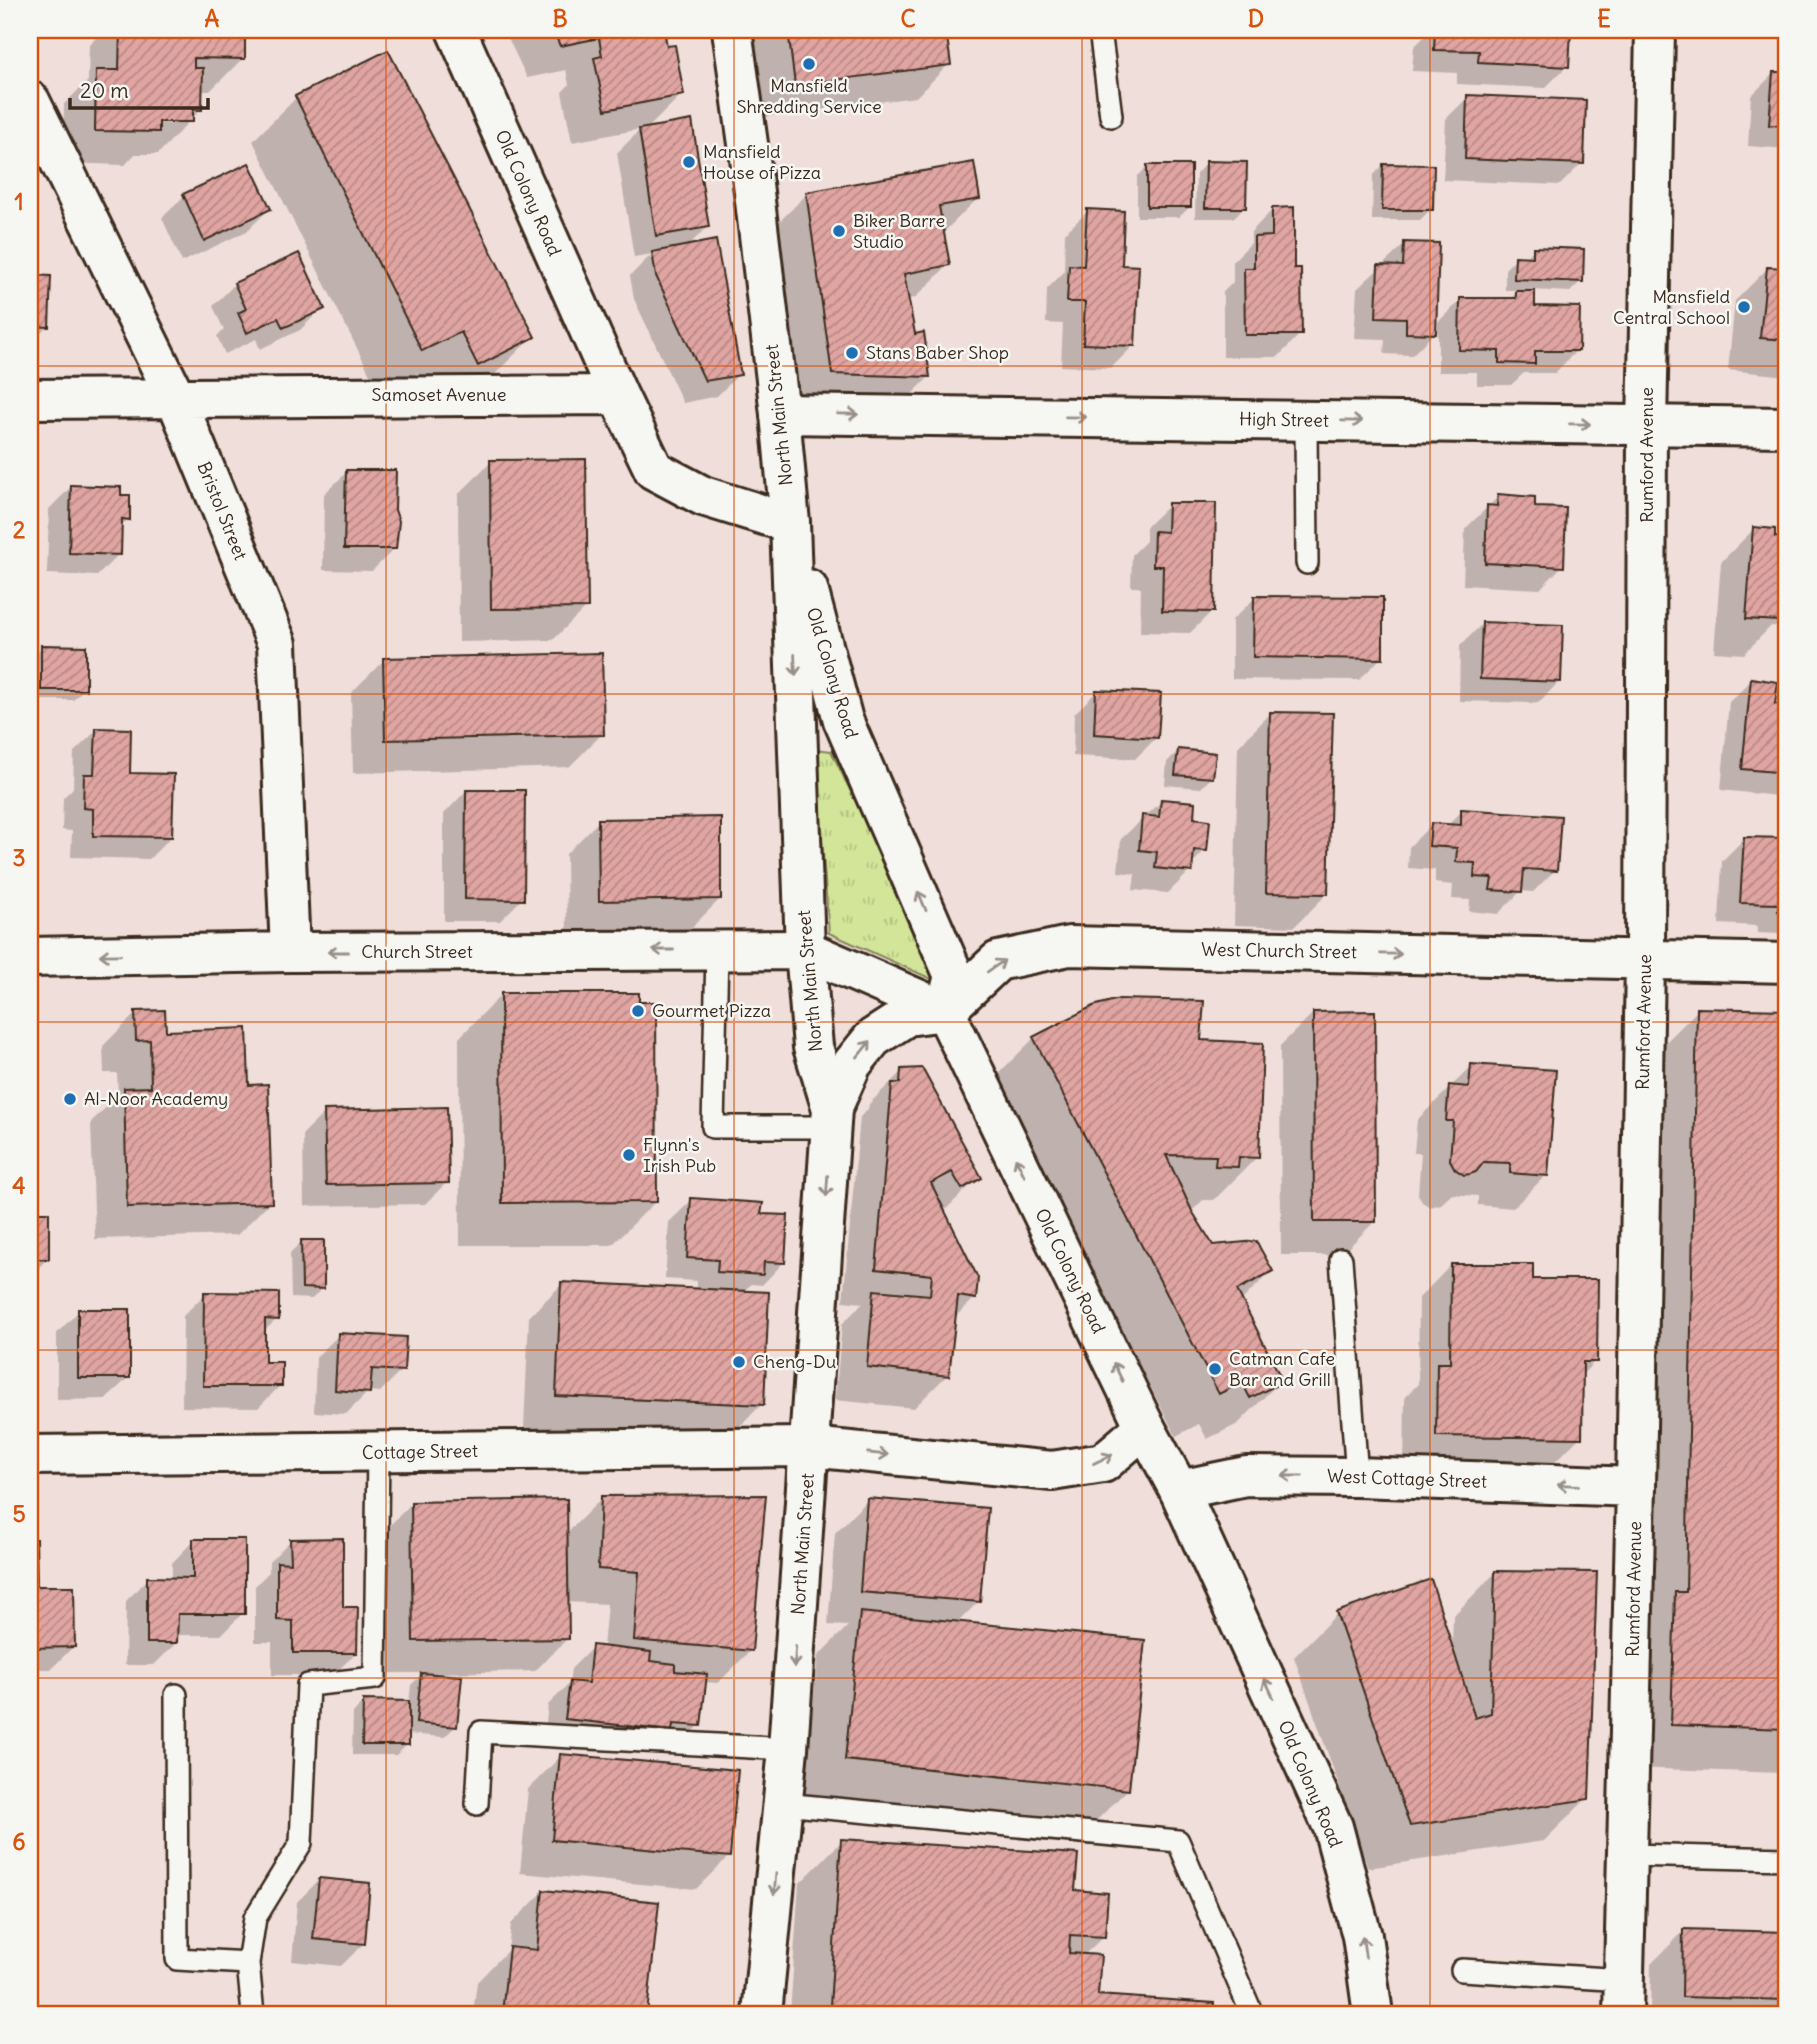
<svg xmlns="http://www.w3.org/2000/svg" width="1817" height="2044" font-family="Delius,sans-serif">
	<defs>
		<pattern id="park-tufts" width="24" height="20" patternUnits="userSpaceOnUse" patternTransform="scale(1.75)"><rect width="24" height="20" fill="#d2e599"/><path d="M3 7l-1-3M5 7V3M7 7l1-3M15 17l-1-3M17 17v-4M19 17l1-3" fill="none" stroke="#b5c583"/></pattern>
		<pattern id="building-hatch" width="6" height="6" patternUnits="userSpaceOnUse" patternTransform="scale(1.75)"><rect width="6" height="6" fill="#e0a5a2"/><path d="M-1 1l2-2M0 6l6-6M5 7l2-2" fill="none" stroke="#b78783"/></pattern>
	</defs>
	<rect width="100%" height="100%" fill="#efdeda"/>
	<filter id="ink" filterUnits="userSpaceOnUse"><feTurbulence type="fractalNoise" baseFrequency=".0143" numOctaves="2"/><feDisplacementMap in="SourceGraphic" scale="14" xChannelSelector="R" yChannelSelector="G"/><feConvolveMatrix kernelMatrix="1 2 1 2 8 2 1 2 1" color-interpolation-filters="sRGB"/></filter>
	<g filter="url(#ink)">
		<path fill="url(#park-tufts)" stroke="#86885c" stroke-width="2" d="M815 749 831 751 945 985 829 933Z"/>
		<path fill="#0003" fill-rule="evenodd" d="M104 30H243V58L210 91H201V109L158 154H135L125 165 63 163 64 104 88 81 89 45ZM171 120V124L151 123Z
			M517 30H676L664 41 682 94 647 129 707 227 686 248 739 374 717 396 683 403 634 299 630 276 652 254 634 257 617 153 641 129 572 142 562 92 569 85 566 70 527 78 508 38Z
			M752 30H945L949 64 916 97 763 117Z
			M1431 30H1569L1567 66 1545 88 1457 84V73L1412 71 1414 47Z
			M1774 73 1787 74V149L1748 146 1751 96Z
			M1468 97 1582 163 1560 185 1443 180 1446 119Z
			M296 98 533 336 490 379 435 408 417 373 379 392 253 141Z
			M1206 163 1245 207 1234 218H1195L1196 174Z
			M248 165 269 209 247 231 182 262 162 218 184 196Z
			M1383 165 1431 209 1420 220H1372L1373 176Z
			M1148 166 1190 207 1179 217H1137V177Z
			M807 194 978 198 945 231 942 232 948 265 915 298 907 299 913 336 929 377 896 410 800 407 774 227Z
			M1273 209 1292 269 1300 334 1278 357H1223V292L1233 282V261L1251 243V232Z
			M1088 211 1120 266 1134 345 1111 368 1061 366 1063 324 1046 323 1047 289 1064 272 1065 233Z
			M1405 244 1434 333 1412 355 1384 354 1385 339 1354 338 1357 289Z
			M1534 249 1581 281 1570 292 1533 290V308L1577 350 1555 373H1524L1511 385H1477V372H1438V322L1461 300H1509L1519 290H1505V269L1516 258H1525Z
			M1768 268 1787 270V376L1728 370 1735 301Z
			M30 277 50 278 47 326 30 344Z
			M235 284 322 308 300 330 260 349 256 339 225 354 217 336 224 330 213 306Z
			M491 462 586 607 553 640 459 642 458 495Z
			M347 472 393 511 394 549 372 571 323 570 324 494Z
			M71 487 119 497 128 519 120 527 119 554 97 576 47 574 49 509Z
			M1499 496 1533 509 1562 566 1540 589 1463 585 1465 529Z
			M1169 505 1212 611 1190 633 1140 632 1141 587H1131L1132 555 1146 541V527Z
			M1754 529 1773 538 1787 539V627L1771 626 1744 654 1714 652 1721 562Z
			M1255 598 1381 658 1359 680 1232 679V620Z
			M1482 624 1560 681 1538 703 1459 701 1460 646Z
			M42 647 84 689 73 700H31V658Z
			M384 660 602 734 569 767 353 773 351 693Z
			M1752 680 1773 706 1787 707V797L1721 790 1729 702Z
			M1097 691 1157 737 1135 759 1073 756 1074 714Z
			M1270 714 1327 894 1294 927 1234 925 1238 747Z
			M97 730 171 837 149 859 71 857 72 831 62 830 63 798 73 788 74 752Z
			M1178 751 1212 777 1201 788 1165 785 1167 762Z
			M466 791 522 899 500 921H444V814Z
			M1162 801 1192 819 1205 850 1191 865 1190 871 1168 893 1133 890 1135 874 1118 872 1121 839Z
			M1462 811 1555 870 1533 892 1521 891 1498 914 1469 911 1470 900 1452 899 1453 885 1435 883V870L1408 868 1409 847 1431 825 1447 826Z
			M599 821 720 899 687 932 567 933 566 854Z
			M1745 838 1787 840V928L1781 934 1757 933 1758 926 1719 924 1722 861Z
			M501 995 655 1202 612 1245H460L459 1038Z
			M1698 1010 1787 1012V1768L1783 1773 1629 1768 1655 1053Z
			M136 1013 247 1087 270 1202 237 1235 95 1239 91 1122 118 1096 117 1073H104L103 1046Z
			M1313 1013 1374 1222 1341 1255H1281L1280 1046Z
			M1034 1038 1199 1042 1257 1157 1214 1200H1203L1194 1209H1189L1212 1247 1271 1271 1241 1301 1280 1381 1238 1424 1207 1439 1199 1424 1176 1436 991 1081Z
			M1472 1066 1546 1175 1513 1208 1478 1205V1196L1452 1194 1441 1204 1430 1207 1422 1202 1418 1194 1421 1153H1414L1417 1120Z
			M902 1071 979 1177 943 1212 975 1298 953 1319 947 1375 914 1408 835 1400 842 1324 863 1303 843 1301 860 1117 868 1109 869 1104Z
			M325 1112 447 1182 425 1204 304 1206 303 1134Z
			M692 1200 760 1215 784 1262 762 1285 751 1284 743 1292 762 1404 729 1437 524 1428 529 1317 562 1284 696 1290 697 1281 665 1279 669 1222Z
			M30 1214H48V1258L37 1269H30Z
			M301 1242 322 1288 312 1299 291 1298 290 1253Z
			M1451 1265 1531 1281 1595 1361 1581 1376 1580 1437 1547 1470 1404 1469 1405 1397 1418 1384 1419 1298Z
			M205 1294 277 1319 263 1332V1364L280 1386 258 1408 182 1407 183 1316Z
			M79 1311 129 1377 106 1399 57 1400V1333Z
			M339 1335 402 1370 380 1392 369 1391 346 1414 314 1412 316 1357Z
			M602 1498 751 1650 718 1683 704 1682 700 1725 677 1747 656 1745 649 1753 544 1741 548 1705 569 1684 571 1669 593 1647 603 1648 607 1604 567 1602 568 1638 535 1671 430 1673 455 1727 444 1737 407 1734V1745L396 1755H352L353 1713 363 1702 409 1703 411 1685 423 1673H381L379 1536 412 1503 566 1534Z
			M868 1500 979 1601 957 1623 1128 1789 1085 1832 803 1802 818 1656 848 1626 828 1625 835 1533Z
			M194 1540 243 1613 221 1635H176V1643L154 1665H125L126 1601 148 1579H172V1563Z
			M291 1540 342 1609 356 1653 333 1675H272V1642H255V1586L269 1572V1562Z
			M30 1541H35V1588L73 1647 51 1669H30Z
			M1495 1573 1587 1798 1544 1841 1368 1868 1294 1657 1337 1614 1452 1648 1453 1616Z
			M561 1756 729 1856 696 1889 520 1873 528 1789Z
			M842 1841 1073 1891 1104 1936 1084 1955 1097 1997 1212 2005 1211 2014H790L799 1884Z
			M319 1880 363 1944 341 1966 292 1961 297 1902Z
			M544 1891 657 1903 646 2014H473L477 1982 508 1950 511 1924Z
			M1684 1931 1787 1934V2014H1650L1651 1964Z"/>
		<path fill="url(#building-hatch)" stroke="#3b2a1e" stroke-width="2" d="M120 30H245V59L194 58V68H203L202 110H193V122H159V132L95 131 96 70H119Z
			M553 30H664L667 46 675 45 684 95 605 110 594 58 602 56 599 38 560 46Z
			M788 30H946L951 65 795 85Z
			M1435 30H1571L1569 67 1478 62 1479 51 1434 50Z
			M388 50 535 337 478 366 461 332 422 351 295 96Z
			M1773 72H1787V126L1769 125Z
			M1467 95 1586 100 1584 164 1465 159Z
			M692 120 709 227 656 236 639 129Z
			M1206 161 1247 162 1246 208H1205Z
			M974 162 980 199 939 206 950 265 904 274 915 334 924 332 930 377 832 374 806 192Z
			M249 163 271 209 204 241 183 194Z
			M1383 164 1434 165 1433 210H1382Z
			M1147 165H1191V207H1147Z
			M1294 207V268H1301L1302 335H1245L1244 268H1254V237L1272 236V208Z
			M1087 209 1124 211 1122 265 1139 266 1135 346 1083 344 1085 302H1067L1069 265 1084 266Z
			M716 240 741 375 705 381 656 276 652 252Z
			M1404 242 1439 243 1436 334 1406 333V318L1376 317 1378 265 1403 266Z
			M1533 247 1584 249 1583 282 1514 279 1515 256 1533 257Z
			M299 253 325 309 283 328 278 318 247 333 238 313 246 309 234 283Z
			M1767 267 1787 268V340L1760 338Z
			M30 275 51 276 49 327 30 326Z
			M1516 291H1535V306L1580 307 1579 351H1535V364L1499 363V351L1459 350 1460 298H1516Z
			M586 459 588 608 491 609 490 460Z
			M346 470H396L395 510 399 521 396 549H344Z
			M71 485 121 487V495H130V520L122 519 121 555 69 553Z
			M1498 494 1535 497V507L1566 508 1564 567 1485 563 1487 505 1497 506Z
			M1168 503H1216L1214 612 1162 611 1163 566H1153L1154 531 1167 532Z
			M1753 527 1775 529V537L1787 538V593L1781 592 1779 621 1746 619Z
			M1254 596 1383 597V659L1253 657Z
			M1482 622 1563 625 1561 682 1480 679Z
			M41 645 86 646V690H41Z
			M602 653 604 735 385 740 383 658Z
			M1751 678 1778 682 1775 704 1787 705V773L1742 769Z
			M1096 690 1161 693 1158 738 1094 734Z
			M1270 712 1333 713 1328 894 1266 893Z
			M96 728 131 729 130 773 174 774 172 837 93 836V809L83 808 84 774H94Z
			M1178 749 1216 753 1213 778 1175 775Z
			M466 790H525L524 900 465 899Z
			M1161 799 1195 802 1194 818 1210 820 1207 851 1194 850 1192 872 1155 868 1157 852 1139 850 1142 815 1159 817Z
			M1461 809 1561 816 1557 871 1524 869 1522 892 1490 890 1492 878 1474 877 1475 863 1456 862 1457 848 1429 846 1431 823 1461 825Z
			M721 817V899L599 901 598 819Z
			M1744 837 1787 838V912L1778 911 1779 904 1740 903Z
			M501 993H639V1002H656L657 1202 502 1203Z
			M1119 999 1204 1001 1201 1040 1263 1043 1259 1158 1239 1157 1238 1167 1215 1166 1216 1156 1166 1155 1192 1211 1213 1245 1256 1241 1273 1271 1237 1290 1283 1382 1250 1398 1242 1382 1219 1394 1033 1037 1093 1006Z
			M1697 1008 1787 1010V1729L1671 1725 1675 1592H1686Z
			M165 1010 166 1031 247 1028 249 1085 268 1084 272 1203 127 1207 124 1088 151 1087 150 1040 136 1041 135 1011Z
			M1375 1011 1376 1222H1314L1313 1012Z
			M1471 1064 1556 1070 1548 1176 1510 1173V1163L1484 1162 1476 1172 1470 1174 1464 1175 1455 1169 1450 1160 1453 1121H1446L1449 1085 1469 1087Z
			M922 1068 982 1178 962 1189 952 1172 931 1183 978 1278 976 1299 958 1296 949 1376 867 1367 874 1290 930 1295 932 1275 876 1269 892 1083H900L901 1069Z
			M447 1107 449 1183 326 1185 324 1110Z
			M691 1198 763 1203 761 1214 788 1215 785 1263 764 1262 763 1275 717 1272 718 1260 687 1258Z
			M30 1212H49V1259H30Z
			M301 1240H324V1289L302 1288Z
			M1451 1264H1533V1279H1598L1597 1362H1583L1582 1438 1436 1436 1437 1363H1450Z
			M561 1282 769 1292 764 1405 556 1396Z
			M204 1292 279 1293V1320L265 1319V1362H282V1386H203Z
			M78 1309H130V1378H78Z
			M338 1333 406 1337 404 1371 372 1369 370 1393 335 1390Z
			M766 1495 752 1651 634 1640 639 1572 598 1569 601 1496Z
			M867 1498 988 1508 980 1602 860 1592Z
			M567 1499 569 1639 413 1641 411 1502Z
			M343 1538V1607H358L357 1653H293V1621L277 1620V1562L291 1563 290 1539Z
			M30 1539H36L37 1586H74L75 1647 30 1648Z
			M193 1539H245V1614H178L177 1643H147V1577L193 1578Z
			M1495 1571 1597 1572 1589 1799 1410 1826 1336 1612 1431 1579 1475 1718 1491 1713Z
			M860 1612 1145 1640 1129 1790 845 1760Z
			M592 1645 651 1652 650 1661 675 1664V1671L707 1674 701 1726 673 1724 672 1731 565 1719 570 1681 588 1683Z
			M421 1673 462 1676 457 1727 416 1723Z
			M363 1700 409 1701V1745H362Z
			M560 1754 738 1770 730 1857 552 1840Z
			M841 1839 1078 1854 1075 1890 1108 1893 1105 1937 1070 1935 1069 1953 1101 1955 1098 1995 1214 2003 1213 2014H881L882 2010 830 2006Z
			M319 1878 370 1883 365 1944 313 1939Z
			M543 1890 659 1902 647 2014H502L509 1947 537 1950Z
			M1683 1929 1787 1932V2000L1682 1997Z"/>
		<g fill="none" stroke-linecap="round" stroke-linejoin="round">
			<g stroke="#3b2a1e" stroke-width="26">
				<path id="service" d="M1100 30 1111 116
					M1306 420 1307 563
					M717 950 713 1127H831
					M1341 1259 1357 1477
					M176 1695 177 1959 248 1963 253 2014
					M477 1804 481 1732 788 1749
					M783 1804 1178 1841 1252 2014
					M1628 1855 1787 1859
					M248 1963 255 1918 301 1843 308 1685 375 1678 378 1452
					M1462 1970 1624 1980"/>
			</g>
			<g stroke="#3b2a1e" stroke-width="44">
				<path id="minor" d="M456 30 618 395 654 470 703 496 790 523
					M30 101 175 396 277 644 290 952
					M30 399 618 395
					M780 414 1787 427
					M30 957 290 952 805 950 945 1011 998 961 1069 946 1787 963
					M30 1455 810 1447 1052 1471 1103 1463 1145 1427
					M1179 1490 1246 1476 1357 1477 1636 1487
					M1623 2014 1636 1487 1645 961 1647 426 1655 30"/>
			</g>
			<g stroke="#3b2a1e" stroke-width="44">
				<path id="secondary" d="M732 30 750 158 780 414 790 523 805 950 813 1047 832 1109 788 1749 762 2014
					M808 589 843 720 954 976 945 1011 1145 1427 1179 1490 1333 1827 1362 1936 1373 2014
					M832 1109 852 1064 873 1038 907 1016 945 1011"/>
			</g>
			<use href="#service" stroke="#f6f6f2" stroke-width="21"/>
			<use href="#minor" stroke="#f6f6f2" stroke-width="38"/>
			<use href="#secondary" stroke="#f6f6f2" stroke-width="38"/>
		</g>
		<defs><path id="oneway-shaft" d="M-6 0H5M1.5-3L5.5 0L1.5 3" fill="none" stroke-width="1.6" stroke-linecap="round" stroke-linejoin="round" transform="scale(1.75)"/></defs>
		<g stroke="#989088">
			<use href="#oneway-shaft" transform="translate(848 414) rotate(1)"/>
			<use href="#oneway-shaft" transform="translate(1076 417) rotate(1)"/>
			<use href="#oneway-shaft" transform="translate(1352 421) rotate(1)"/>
			<use href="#oneway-shaft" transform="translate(1580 424) rotate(1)"/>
			<use href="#oneway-shaft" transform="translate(795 665) rotate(88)"/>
			<use href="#oneway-shaft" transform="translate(922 901) rotate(-113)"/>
			<use href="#oneway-shaft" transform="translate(663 950) rotate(180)"/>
			<use href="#oneway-shaft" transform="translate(338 952) rotate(180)"/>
			<use href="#oneway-shaft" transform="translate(1391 954) rotate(1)"/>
			<use href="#oneway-shaft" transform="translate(110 955) rotate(179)"/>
			<use href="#oneway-shaft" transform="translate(996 966) rotate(-34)"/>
			<use href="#oneway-shaft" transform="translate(864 1049) rotate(-51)"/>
			<use href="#oneway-shaft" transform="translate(1020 1167) rotate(-116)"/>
			<use href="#oneway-shaft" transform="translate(827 1186) rotate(94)"/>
			<use href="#oneway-shaft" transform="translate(1118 1372) rotate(-116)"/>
			<use href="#oneway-shaft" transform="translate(878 1454) rotate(6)"/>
			<use href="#oneway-shaft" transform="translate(1103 1459) rotate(-26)"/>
			<use href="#oneway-shaft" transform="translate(1292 1476) rotate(-180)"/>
			<use href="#oneway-shaft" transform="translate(1568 1485) rotate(-178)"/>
			<use href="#oneway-shaft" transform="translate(795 1657) rotate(94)"/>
			<use href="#oneway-shaft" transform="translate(1269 1688) rotate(-115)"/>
			<use href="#oneway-shaft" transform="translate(775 1884) rotate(95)"/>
			<use href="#oneway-shaft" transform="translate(1364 1947) rotate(-98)"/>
		</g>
	</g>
	<path fill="none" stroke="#d7540e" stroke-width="2" stroke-opacity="0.55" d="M386 30V2014M734 30V2014M1082 30V2014M1430 30V2014M30 366H1787M30 694H1787M30 1022H1787M30 1350H1787M30 1678H1787"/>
	<g fill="#1f6fb2" stroke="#f6f6f2" stroke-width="2.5">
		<circle cx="809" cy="64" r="7"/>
		<circle cx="689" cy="162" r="7"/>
		<circle cx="839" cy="231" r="7"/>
		<circle cx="1744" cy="307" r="7"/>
		<circle cx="852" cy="353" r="7"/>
		<circle cx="638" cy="1011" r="7"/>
		<circle cx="70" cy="1099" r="7"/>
		<circle cx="629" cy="1155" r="7"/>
		<circle cx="739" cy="1362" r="7"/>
		<circle cx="1215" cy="1369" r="7"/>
	</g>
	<g text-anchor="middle" stroke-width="5" stroke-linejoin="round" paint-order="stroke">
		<g font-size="18" fill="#3b2a1e" stroke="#f6f6f2" text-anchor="start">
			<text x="809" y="92" text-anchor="middle">Mansfield<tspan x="809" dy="21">Shredding Service</tspan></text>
			<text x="703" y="158">Mansfield<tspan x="703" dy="21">House of Pizza</tspan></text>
			<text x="853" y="227">Biker Barre<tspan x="853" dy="21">Studio</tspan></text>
			<text x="1730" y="303" text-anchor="end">Mansfield<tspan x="1730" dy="21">Central School</tspan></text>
			<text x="866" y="359">Stans Baber Shop</text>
			<text x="652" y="1017">Gourmet Pizza</text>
			<text x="84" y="1105">Al-Noor Academy</text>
			<text x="643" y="1151">Flynn's<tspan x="643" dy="21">Irish Pub</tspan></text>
			<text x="1229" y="1365">Catman Cafe<tspan x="1229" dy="21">Bar and Grill</tspan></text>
			<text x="753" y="1368">Cheng-Du</text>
		</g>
		<g font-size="18" fill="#3b2a1e" stroke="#f6f6f2">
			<text transform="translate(528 193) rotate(66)" y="6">Old Colony Road</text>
			<text x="439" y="401">Samoset Avenue</text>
			<text transform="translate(779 415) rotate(-96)" y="6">North Main Street</text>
			<text transform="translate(1284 420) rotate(1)" y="6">High Street</text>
			<text transform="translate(1647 455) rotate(-90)" y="6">Rumford Avenue</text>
			<text transform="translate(222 511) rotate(68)" y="6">Bristol Street</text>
			<text transform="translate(832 673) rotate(73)" y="6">Old Colony Road</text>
			<text transform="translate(1279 951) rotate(1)" y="6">West Church Street</text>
			<text x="417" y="958">Church Street</text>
			<text transform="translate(810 981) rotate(-95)" y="6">North Main Street</text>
			<text transform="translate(1644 1022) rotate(-89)" y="6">Rumford Avenue</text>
			<text transform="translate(1070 1271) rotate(64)" y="6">Old Colony Road</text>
			<text transform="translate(420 1452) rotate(-1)" y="6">Cottage Street</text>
			<text transform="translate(1407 1479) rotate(2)" y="6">West Cottage Street</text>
			<text transform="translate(803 1544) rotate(-86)" y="6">North Main Street</text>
			<text transform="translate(1634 1589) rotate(-89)" y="6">Rumford Avenue</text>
			<text transform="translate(1310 1784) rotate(67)" y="6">Old Colony Road</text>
		</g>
	</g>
	<rect width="1817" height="2044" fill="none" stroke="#f6f6f2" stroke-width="77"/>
	<path d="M70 98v10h138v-10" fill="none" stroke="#3b2a1e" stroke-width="3.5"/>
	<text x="80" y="98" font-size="21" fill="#3b2a1e" stroke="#f6f6f2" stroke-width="5" paint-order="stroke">20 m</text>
	<rect x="38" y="38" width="1740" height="1968" fill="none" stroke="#d7540e" stroke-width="2.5"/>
	<g font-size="23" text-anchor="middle" font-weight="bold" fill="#d7540e">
		<text x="212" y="27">A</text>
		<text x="560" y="27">B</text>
		<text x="908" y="27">C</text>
		<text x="1256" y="27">D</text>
		<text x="1604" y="27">E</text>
		<text x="19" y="210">1</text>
		<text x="19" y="538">2</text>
		<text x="19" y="866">3</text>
		<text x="19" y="1194">4</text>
		<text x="19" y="1522">5</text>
		<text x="19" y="1850">6</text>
	</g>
</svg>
